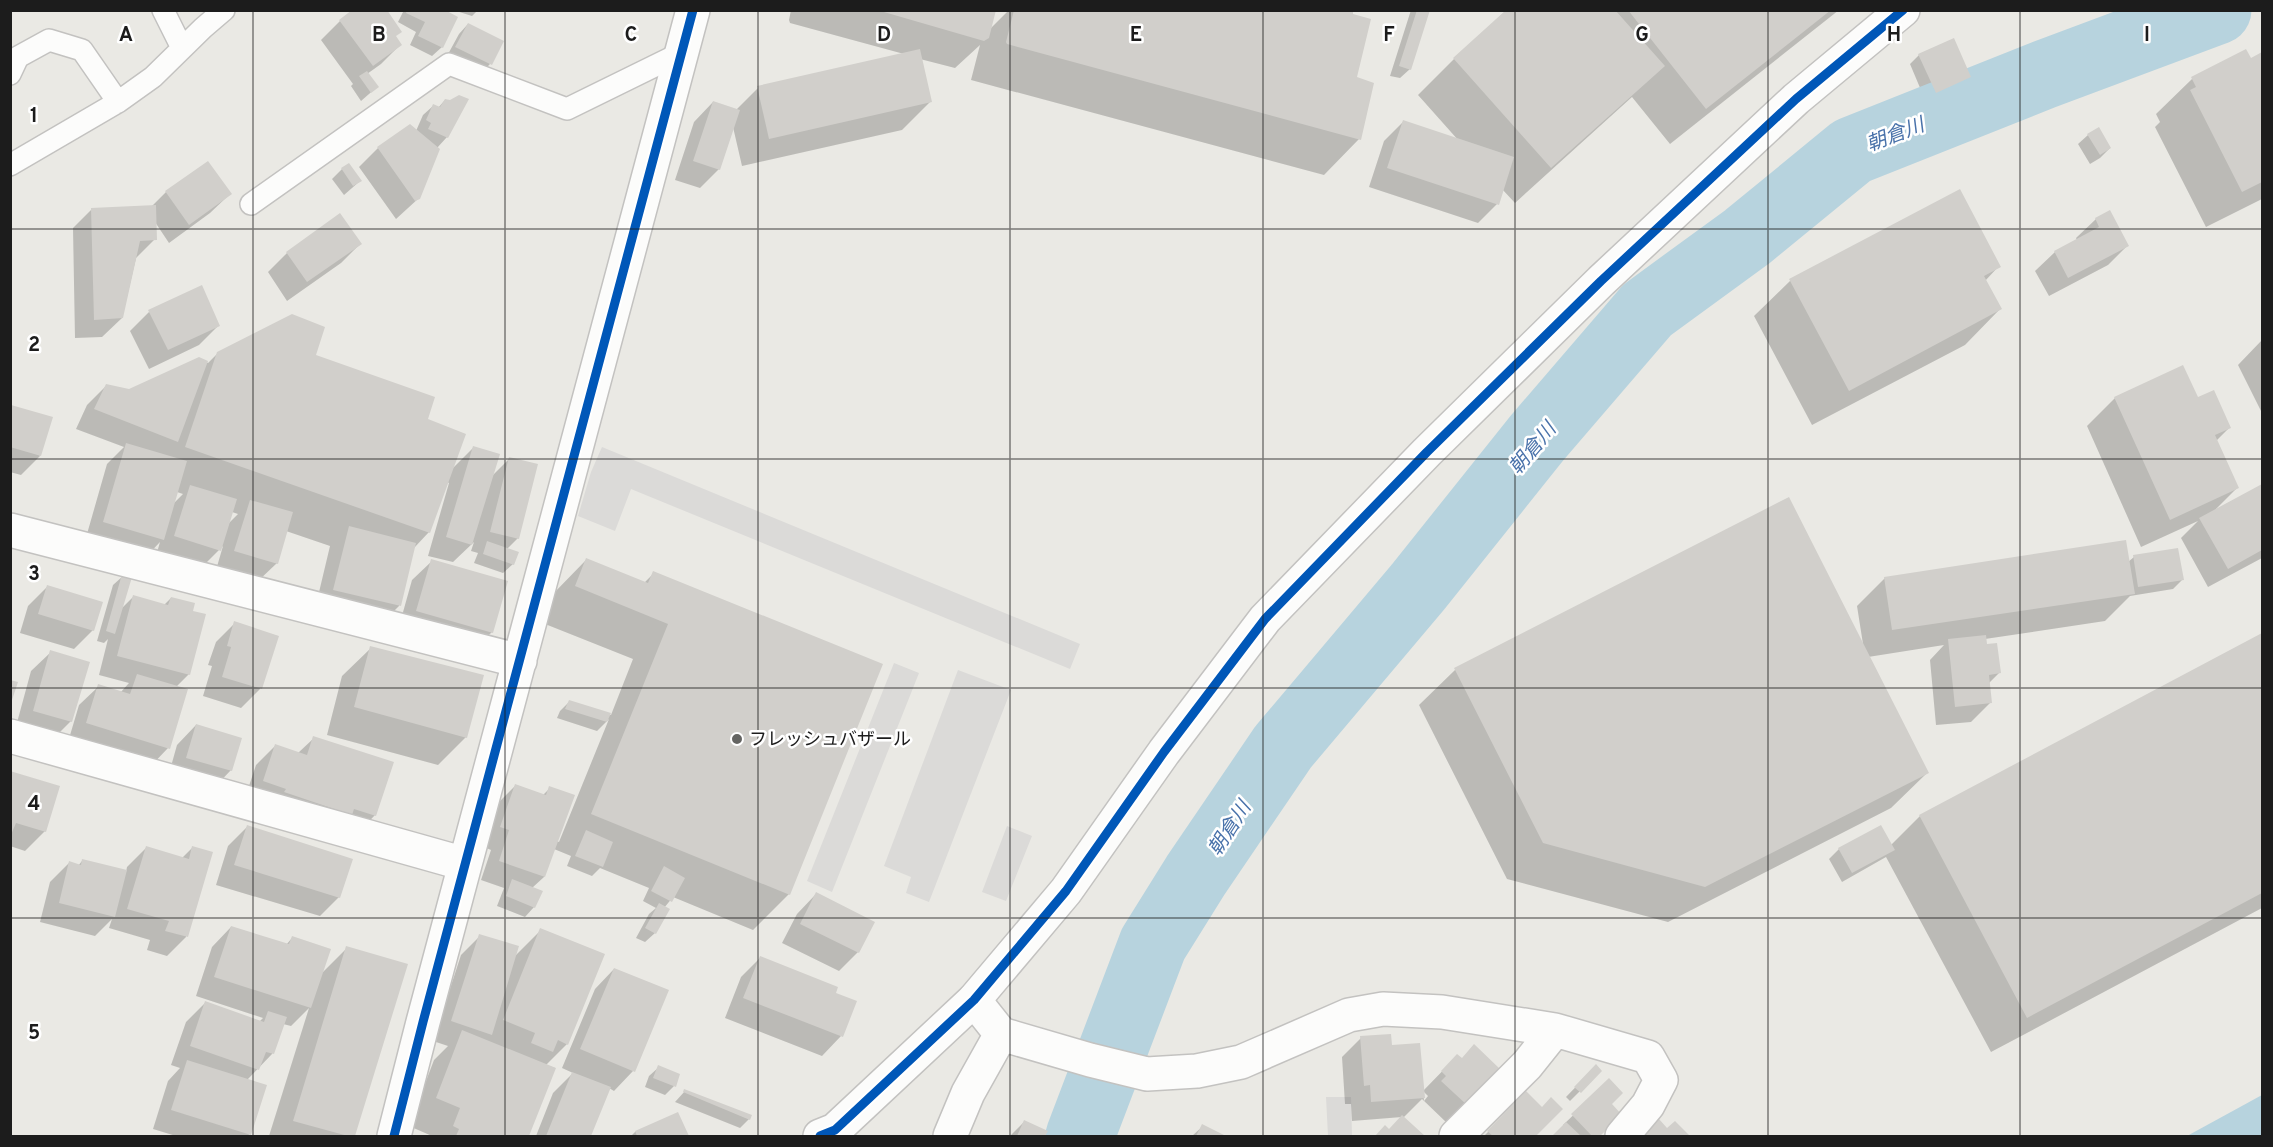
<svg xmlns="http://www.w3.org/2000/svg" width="2273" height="1147" font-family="Overpass,'Noto Sans JP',sans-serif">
	<rect width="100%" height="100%" fill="#eae9e4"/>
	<path fill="#dbdad8" d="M602 447 1080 644 1070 669 631 489 615 531 578 516 591 472Z
		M894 663 919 673 832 892 807 881Z
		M958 670 1011 690 929 902 906 893 911 877 884 866Z
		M1007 826 1032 836 1006 901 982 892Z
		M1326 1097H1351L1352 1136H1328Z"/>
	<path fill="#b7d3de" d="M2262 1095V1136H2187Z"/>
	<path fill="#0003" fill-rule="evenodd" d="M404 10H441L442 47 432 56 410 45 416 32 398 22Z
		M453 10H478L472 16Z
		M791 10H995L989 30 1009 10H1352L1359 139 1324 175 971 80 980 45 955 68 920 59 930 102 902 130 742 166 733 127 719 169 700 188 675 180 694 122 713 102 736 110 758 88 904 54 790 23 789 20Z
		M1411 10H1428L1410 69 1400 78 1390 76Z
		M1508 10H1839L1670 144 1632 97 1515 203 1502 189 1497 204 1478 223 1369 187 1384 141 1403 122 1459 141 1418 95 1454 59Z
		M340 21 395 37 400 45 381 64 367 74 377 87 361 101 351 86 353 84 321 40Z
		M468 24 490 64 481 73 447 56 459 34Z
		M2262 54V199L2206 227 2155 127 2160 122 2156 114 2192 79 2251 60Z
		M1919 55 1969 77 1960 86 1926 102 1910 64Z
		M445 100 447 137 437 148 419 198 396 219 359 167 378 148 416 131 423 115 433 106 438 108Z
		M2088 135 2110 148 2100 158 2090 164 2078 144Z
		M342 169 360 181 344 195 332 179Z
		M166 192 230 194 210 213 169 243 155 222V239L136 258 122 318 102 337 75 338 73 228 92 209 152 206Z
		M2096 219 2127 246 2108 265 2049 296 2035 271 2055 252 2077 240 2076 238Z
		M360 244 341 263 287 301 268 272 287 253Z
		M1999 266 1985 281 2000 309 1965 345 1812 425 1754 316 1790 281Z
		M149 312 219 325 199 345 149 369 130 331Z
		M2262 340V413L2238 365Z
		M218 353 314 356 426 420 452 469 473 448 492 476 509 459 518 538 507 549 513 564 503 573 474 563 478 553 471 551 474 542 453 562 428 556 449 483 447 482 429 532 414 548 399 606 380 625 315 609 330 546 286 531 277 563 257 582 216 570 223 546 200 569 156 556 160 542 144 559 85 541 107 464 124 447 76 429 87 405 106 386 129 391 199 358 208 363ZM177 492 183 494 173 504ZM232 512 238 514 228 524Z
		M2115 398 2197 399 2229 428 2216 441 2237 488 2215 510 2262 485V558L2208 587 2181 538 2198 521 2141 547 2087 426Z
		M11 406 40 456 21 475 10 472Z
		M2134 557 2182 580 2173 589 2130 596 2105 621 1985 639V646L1999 673 1989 683 1991 702 1971 722 1936 725 1930 660 1944 645 1868 657 1927 773 1891 808 1668 922 1507 879 1419 705 1455 670 1863 644 1857 606 1885 578 2128 562Z
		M586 560 644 583 654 573 789 894 753 930 673 897 664 908 655 933 645 942 636 938 649 914 656 908 643 901 649 888 600 868 592 876 567 866 571 856 554 849 544 877 532 888 534 907 525 917 497 906 504 888 481 880 491 850 482 846 496 805 516 785 543 795 550 788 557 841 559 842 609 719 597 731 557 718 560 711 569 702 611 715 633 659 540 622 551 596Z
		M432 561 492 632 472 651 398 630 412 580Z
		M123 576 120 610 133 597 164 605 171 598 189 674 176 687 168 748 149 768 68 742 79 705 99 686 120 693 129 683 99 675 108 639 104 643 97 641 113 585Z
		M47 587 93 630 74 649 20 633 28 606Z
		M235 623 277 636 260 689 241 708 203 696 212 666 208 665 216 642Z
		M2262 634V908L1991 1052 1886 857 1842 882 1829 859 1839 849 1881 827 1891 845 1920 816Z
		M371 648 466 737 438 765 327 735 342 676Z
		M51 652 71 721 52 740 15 730 31 671Z
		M196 725 231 770 212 790 168 777 177 745Z
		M314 738 375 815 356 835 244 801 256 765 275 746 298 753Z
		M10 773 45 831 25 851 10 846Z
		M247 827 339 897 320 916 216 885 228 846Z
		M193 847 186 937 167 956 147 950 150 940 109 928 112 919 95 936 40 922 50 882 69 863 78 866 82 861 126 872 127 867 146 848 182 858Z
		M816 894 858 952 839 971 782 943 797 914Z
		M231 927 286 945 292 938 321 974 347 948 406 966 354 1136H269L309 1008 291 1026 283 1024 272 1054 247 1080 250 1134 247 1136H176L153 1129 168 1081 180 1068 171 1065 186 1022 205 1003 259 1022 263 1018 196 996 212 947Z
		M541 930 567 1044 546 1065 555 1068 528 1136H432L409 1126 434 1060 448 1046 433 1041 461 955 480 936 515 956Z
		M760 958 841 1036 822 1056 725 1018 741 977Z
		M614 969 633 1071 614 1091 609 1088 589 1136H536L553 1093 573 1073 562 1068 595 989Z
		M1361 1038 1391 1047 1419 1045 1424 1101 1428 1096 1423 1091 1457 1056 1461 1059 1498 1069 1447 1123 1422 1099 1403 1118 1423 1136H1377L1386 1128 1389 1131 1402 1117 1352 1121 1351 1104H1345L1342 1057Z
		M1596 1066 1600 1071 1570 1101 1566 1097Z
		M659 1067 674 1086 665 1095 645 1087 649 1076Z
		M1609 1081 1610 1104 1620 1115 1598 1136H1554L1564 1126 1563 1125Z
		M685 1091 749 1119 740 1128 675 1102Z
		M1541 1109H1561L1534 1136H1484L1507 1113Z
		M677 1114 687 1136H631L635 1132Z
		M1659 1121 1667 1130 1675 1123 1688 1136H1642Z
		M1024 1122 1046 1132 1044 1136H1010Z
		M1203 1126 1222 1136H1192Z"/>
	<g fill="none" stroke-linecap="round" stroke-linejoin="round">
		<path stroke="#b7d3de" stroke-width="69" d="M1080 1136 1153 944 1196 875 1283 747 1418 587 1537 438 1647 310 1747 237 1852 151 2043 75 2217 10"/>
	</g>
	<path fill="#d1cfcb" d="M352 10H387L402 32 396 36 402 45 373 66 339 20Z
		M407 10H445L458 17 443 48 418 36 425 22 406 13Z
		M877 10H996L989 38 984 41Z
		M1014 10H1353V14L1371 19 1357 77 1374 83 1361 140 1007 44 1006 42Z
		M1417 10H1430L1411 70 1399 66Z
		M1506 10H1615L1665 66 1551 168 1453 58Z
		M1628 10H1831L1706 109Z
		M468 23 504 41 492 65 455 47Z
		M1954 38 1971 77 1936 93 1918 54Z
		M920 49 932 102 769 139 757 86Z
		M2246 49 2251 58 2262 52V182L2242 192 2190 90 2196 87 2191 77Z
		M367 71 379 87 371 93 359 76Z
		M459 95 469 99 448 138 428 129 431 123 426 120 433 104 440 107 445 99 450 100Z
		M713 101 740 110 720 170 693 161Z
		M1403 120 1514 157 1499 205 1387 168Z
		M410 124 440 149 420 199 415 201 377 147Z
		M2099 127 2111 148 2100 155 2087 134Z
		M208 161 232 194 189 225 165 191Z
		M349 163 362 181 353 186 341 168Z
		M1960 189 2001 267 1984 276 2002 309 1849 391 1789 279Z
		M156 205 157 240 140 241 123 318 94 320 91 208Z
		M2110 210 2129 246 2068 278 2054 251 2099 227 2095 218Z
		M340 213 362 244 307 282 286 252Z
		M202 285 220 326 168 350 148 310Z
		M292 314 325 327 316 355 435 397 428 419 466 434 430 533 185 447 217 352Z
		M199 357 208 361 178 442 94 409 106 384 129 389Z
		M2183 365 2198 397 2214 390 2231 428 2215 435 2239 488 2170 520 2114 397Z
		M11 405 53 417 41 456 10 447Z
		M126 443 187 461 164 540 103 522Z
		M473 446 500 454 472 545 446 537Z
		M509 457 538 464 519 539 490 532Z
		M2262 484V550L2228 569 2199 518Z
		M190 485 237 499 221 551 174 536Z
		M1789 497 1929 773 1705 887 1543 843 1454 668Z
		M250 500 293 512 278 564 234 551Z
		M349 526 416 543 401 606 333 590Z
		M2126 540 2135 594 1892 630 1884 577Z
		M487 541 519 552 514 565 483 554Z
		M2178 548 2184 580 2138 587 2133 555Z
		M586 558 648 583 653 571 883 664 790 895 591 814 668 624 575 586Z
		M431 559 508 581 493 633 416 611Z
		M122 574 132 577 115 634 106 631Z
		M47 585 103 602 94 631 38 614Z
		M133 595 168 605 171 597 195 603 193 611 206 614 190 675 117 656Z
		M234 621 279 636 262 689 222 677 231 647 227 646Z
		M2262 633V893L2027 1018 1919 815Z
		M1986 635 1987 644 1997 643 2001 673 1989 675 1992 703 1955 707 1948 639Z
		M370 646 484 675 467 738 354 707Z
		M50 650 90 662 72 722 33 711Z
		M137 674 188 689 170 749 86 723 98 684 130 694Z
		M10 680 18 682 11 703H10Z
		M569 700 611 713 607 722 565 709Z
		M196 724 242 738 232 771 186 758Z
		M313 736 394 762 376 816 354 809 352 815 284 792 286 789 263 781 275 744 307 755Z
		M10 771 60 786 46 832 16 823 10 837Z
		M515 784 546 795 549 786 575 795 545 877 499 861 509 830 500 827Z
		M247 825 353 859 340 898 234 865Z
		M1881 825 1895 850 1852 873 1838 848Z
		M586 830 613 842 603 867 575 856Z
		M146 846 189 859 192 846 213 852 188 937 165 931 169 921 127 909Z
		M82 859 127 870 115 917 59 903 69 861 81 865Z
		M664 866 685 878 672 902 651 891Z
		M512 879 543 891 535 908 506 896Z
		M816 892 875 922 859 953 800 924Z
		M659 903 670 909 656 934 645 928Z
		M231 926 289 944 292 936 331 949 311 1008 214 977Z
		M540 928 605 954 568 1045 558 1040 553 1052 531 1043 535 1033 503 1020Z
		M479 934 519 946 492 1035 451 1021Z
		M346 946 408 964 355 1136H348L293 1121Z
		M760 956 838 987 836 993 857 1001 843 1037 743 998Z
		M614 968 669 990 635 1072 580 1049Z
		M205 1001 264 1022 268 1011 287 1017 274 1054 266 1052 259 1070 190 1046Z
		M462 1030 556 1068 529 1136H456L459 1129 453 1126 460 1108 436 1098Z
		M1391 1034 1392 1045 1420 1043 1425 1098 1371 1102 1370 1085 1364 1086 1360 1036Z
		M1474 1044 1500 1069 1467 1105 1441 1081 1446 1076 1441 1071 1457 1054 1462 1058Z
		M187 1060 267 1085 251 1135 171 1110Z
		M1596 1064 1602 1071 1581 1093 1574 1087Z
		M658 1065 680 1074 676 1087 653 1078Z
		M572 1072 611 1087 591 1136H546Z
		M1609 1078 1623 1093 1612 1104 1622 1115 1600 1136H1592L1571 1114Z
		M684 1089 752 1115 750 1120 683 1092Z
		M1526 1091 1542 1107 1551 1097 1563 1109 1536 1136H1493L1487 1131Z
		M678 1112 689 1136H637L635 1131Z
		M1402 1115 1425 1136H1375L1385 1125 1389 1129Z
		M1659 1119 1667 1128 1675 1121 1690 1136H1640Z
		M1024 1120 1048 1131 1045 1136H1017Z
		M1566 1122 1581 1136H1552Z
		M1202 1124 1226 1136H1196Z"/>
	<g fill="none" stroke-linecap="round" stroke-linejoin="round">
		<g stroke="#c3c2c0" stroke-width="24">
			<path id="service" d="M163 10 182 48
				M10 74 18 57 49 40 82 50 118 102
				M10 165 118 102 153 77 203 28 224 10
				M251 204 449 64 567 109 681 53"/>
		</g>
		<g stroke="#c3c2c0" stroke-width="36">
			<path id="minor" d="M10 530 520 661
				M10 736 465 864
				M974 1000 1001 1034 1090 1060 1147 1074 1197 1071 1241 1062 1349 1015 1383 1009 1442 1012 1555 1030 1648 1057 1661 1080 1648 1105 1622 1136
				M394 1136 423 1022 693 10
				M950 1136 968 1093 1001 1034
				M1456 1136 1527 1065 1555 1030"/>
		</g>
		<g stroke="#c3c2c0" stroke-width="36">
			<path id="tertiary" d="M820 1136 835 1130 974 1000 1066 891 1164 752 1265 619 1427 452 1601 281 1796 99 1903 10"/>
		</g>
		<use href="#service" stroke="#fcfcfb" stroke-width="21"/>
		<use href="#minor" stroke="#fcfcfb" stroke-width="33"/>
		<use href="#tertiary" stroke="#fcfcfb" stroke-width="33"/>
		<g stroke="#fff" stroke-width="13">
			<path id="cycleway" d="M394 1136 423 1022 693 10
				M820 1136 835 1130 974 1000 1066 891 1164 752 1265 619 1427 452 1601 281 1796 99 1903 10"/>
		</g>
		<use href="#cycleway" stroke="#0057b8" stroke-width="9"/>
	</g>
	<path fill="none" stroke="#1c1c1c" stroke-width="1.5" stroke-opacity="0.55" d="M253 10V1136M505 10V1136M758 10V1136M1010 10V1136M1263 10V1136M1515 10V1136M1768 10V1136M2020 10V1136M10 229H2262M10 459H2262M10 688H2262M10 918H2262"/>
	<circle fill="#646462" stroke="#fff" stroke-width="2" cx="737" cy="739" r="6"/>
	<g text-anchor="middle" stroke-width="5" stroke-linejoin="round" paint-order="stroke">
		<g font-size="18" fill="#1c1c1c" stroke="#fff" text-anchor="start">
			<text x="749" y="745">フレッシュバザール</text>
		</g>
		<g font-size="20" font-style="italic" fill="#4972aa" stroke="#fff">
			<text transform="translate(1895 134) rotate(-21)" y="7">朝倉川</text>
			<text transform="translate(1532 448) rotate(-50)" y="7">朝倉川</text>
			<text transform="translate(1229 828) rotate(-57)" y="7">朝倉川</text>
		</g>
	</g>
	<g font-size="20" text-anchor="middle" font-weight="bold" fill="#1c1c1c" stroke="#fff" stroke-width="5" stroke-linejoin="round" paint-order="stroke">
		<text x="126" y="41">A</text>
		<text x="379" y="41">B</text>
		<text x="631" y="41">C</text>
		<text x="884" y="41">D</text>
		<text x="1136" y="41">E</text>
		<text x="1389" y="41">F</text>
		<text x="1642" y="41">G</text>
		<text x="1894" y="41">H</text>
		<text x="2147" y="41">I</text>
		<text x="34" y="122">1</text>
		<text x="34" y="351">2</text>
		<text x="34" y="580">3</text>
		<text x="34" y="810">4</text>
		<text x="34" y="1039">5</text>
	</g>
	<rect width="2273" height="1147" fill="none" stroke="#1c1c1c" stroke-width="24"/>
</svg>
